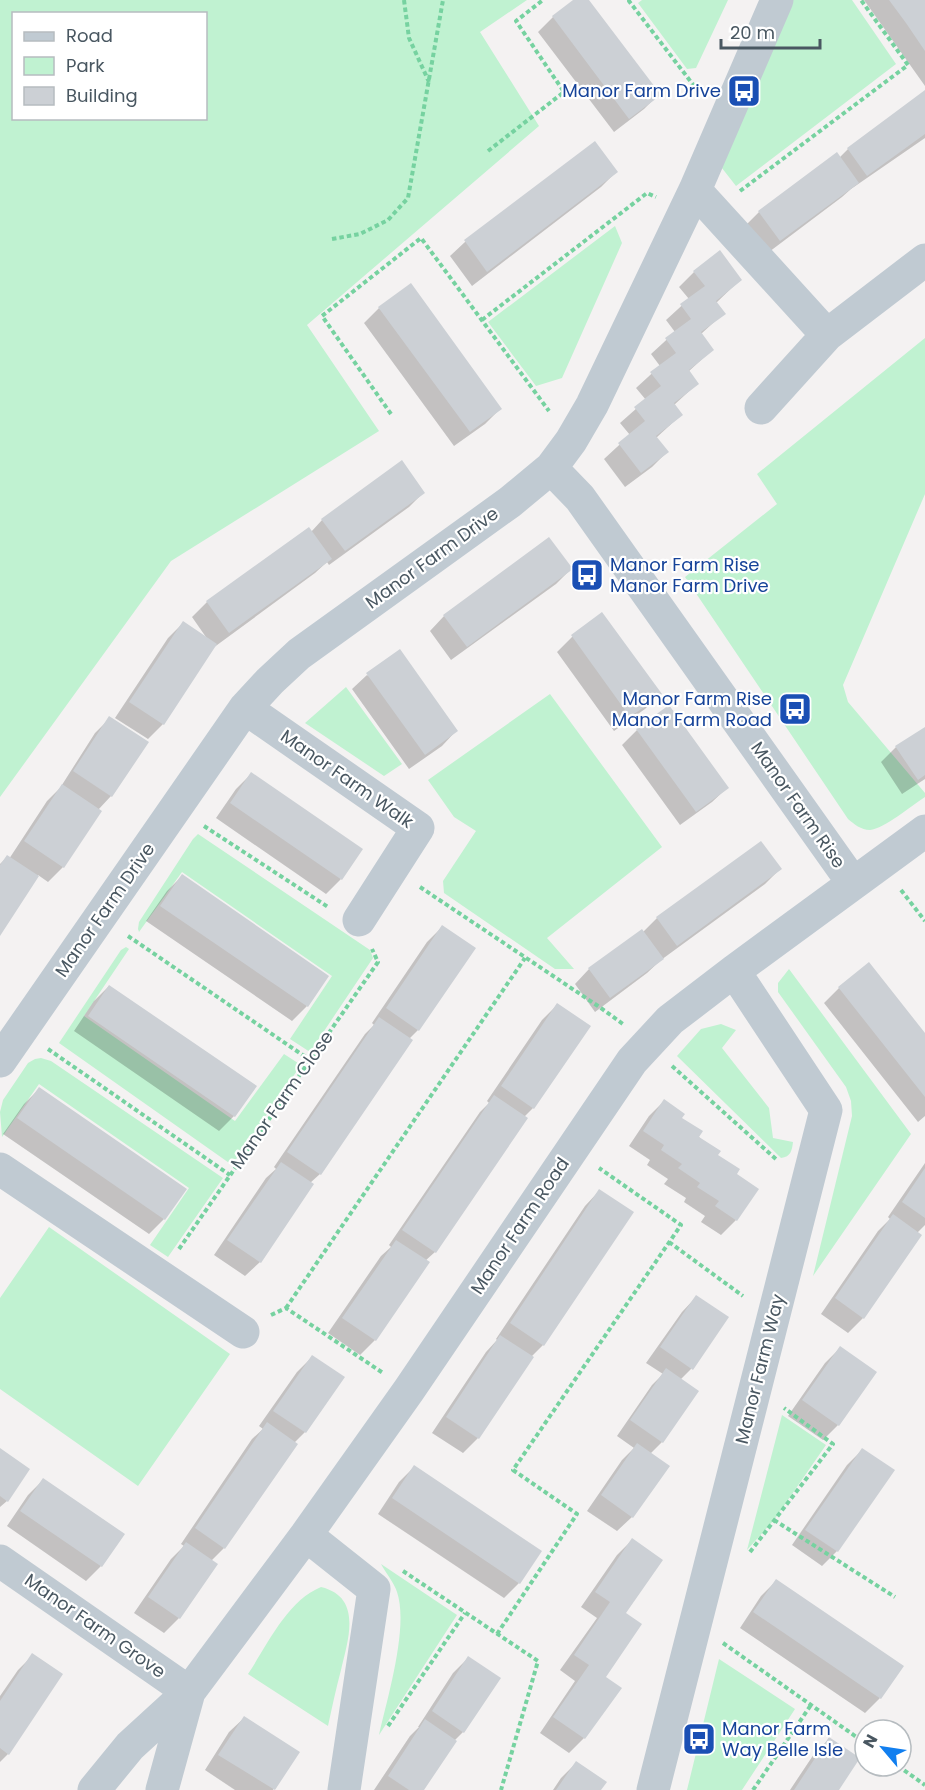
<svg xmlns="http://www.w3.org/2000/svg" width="925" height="1790" font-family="Poppins,sans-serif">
	<rect width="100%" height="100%" fill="#f4f2f2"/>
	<path fill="#c0f2d1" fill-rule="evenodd" d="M0 0H527L480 32 539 126 307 325 379 431 171 561 0 797ZM14 14H206V118H14Z
		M642 0H728L696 68 687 69 638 3Z
		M791 0H852L896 64 736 186 718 163Z
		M615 226 622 243 562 378 536 386 488 322Z
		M925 338V494L843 685 848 702 925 793V797C912 805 884 829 870 830 861 830 854 824 848 819L685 577 777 504 757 474Z
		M346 687 402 764 384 776 305 723Z
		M550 694 662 847 547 938 574 969H555L444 893 443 881 476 831 454 817 428 780Z
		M198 834 370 950 373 958 310 1052 290 1039 332 976 182 872 139 932 138 929 139 922 193 839Z
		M126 947 129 949 84 1016 235 1121 284 1054 301 1065 232 1165 59 1043 121 950Z
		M789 969 911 1134 813 1276 852 1116 851 1101 846 1087 778 992V983Z
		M721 1024 736 1030 722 1048 769 1108 773 1138 793 1142C792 1150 791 1157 781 1158L677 1056 701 1029Z
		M41 1058 51 1061 223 1178 168 1257 150 1245 189 1188 39 1084 2 1137 0 1112 3 1100 28 1063 35 1059Z
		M49 1227 230 1354 138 1486 0 1389V1298Z
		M782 1415 826 1445 774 1520 747 1550Z
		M381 1564 457 1615 379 1735C387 1699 409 1627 397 1592 394 1583 386 1573 381 1564Z
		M321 1587C363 1597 348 1640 341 1670 336 1689 332 1707 328 1726L248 1674C268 1644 287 1601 321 1587Z
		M719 1659 795 1709 742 1790H687Z"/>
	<path fill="#0003" d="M575 0H588L659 94 644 109 614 132 538 32 553 17Z
		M864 0H925V86Z
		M925 92V138L851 189 842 197 765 255 744 227 759 212 839 158 848 149Z
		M594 143 616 172 601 187 472 286 450 256 465 242Z
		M694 272 740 280 716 303 724 313 701 334 712 350 688 372 697 384 674 405 681 415 656 438 667 452 652 467 625 487 604 459 630 435 620 423 646 400 636 388 660 366 651 354 675 332 666 320 689 299 679 287Z
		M379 308 500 409 485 424 454 446 364 323Z
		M423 493 409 507 329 565 327 562 315 573 213 648 163 724 148 739 115 718 168 638 183 623 208 640 192 617 207 602 308 529 311 532 322 520Z
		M571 569 556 584 451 660 430 631 444 616Z
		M602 614 660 694 645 709 614 731 557 652 572 637Z
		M367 675 456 731 442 746 409 769 352 689Z
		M110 718 111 796 98 810 63 867 48 882 38 875 0 933V864L7 857 9 859 47 801 60 788 95 733Z
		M925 729V779L902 794 881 762 896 747Z
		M637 730 727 788 712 802 680 825 622 745Z
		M251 774 341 879 326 894 216 818 236 789Z
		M780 869 765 884 661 960 647 973 595 1012 575 984 589 969 643 932 657 918Z
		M182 876 307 1006 292 1021 146 921 167 891Z
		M442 927 418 1030 409 1039 320 1174 310 1183 260 1262 245 1276 214 1255 266 1178 276 1169 274 1167 365 1034 374 1025 372 1023 427 942Z
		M869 964 925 1035V1116L918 1122 824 1003 839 988Z
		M109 986 255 1086 234 1116 219 1131 74 1031 94 1001Z
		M557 1005 533 1108 524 1117 435 1252 425 1261 375 1340 360 1355 328 1333 381 1256 391 1247 389 1245 480 1112 489 1103 487 1101 542 1020Z
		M39 1089 164 1219 149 1234 3 1134 24 1104Z
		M664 1101 735 1174 736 1220 721 1235 701 1222 705 1216 684 1202 686 1198 664 1184 668 1179 647 1165 650 1160 629 1146 649 1116Z
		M925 1163V1225L917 1233 863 1318 848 1333 821 1314 878 1231 890 1219 888 1217Z
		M599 1191 543 1345 531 1357 478 1438 463 1453 432 1433 486 1352 497 1340 496 1339 585 1206Z
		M696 1297 691 1369 680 1380 662 1442 650 1454 632 1517 617 1531 587 1511 622 1460 634 1448 617 1436 652 1385 663 1374 646 1363 682 1312Z
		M840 1348 838 1425 823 1440 788 1416 825 1363Z
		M312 1357 305 1432 294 1443 224 1548 211 1561 179 1618 164 1633 134 1613 171 1559 184 1546 181 1544 252 1439 263 1429 259 1426 297 1372Z
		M0 1450 7 1501 0 1507Z
		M862 1450 893 1471 837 1551 822 1566 792 1545 847 1465Z
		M414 1467 519 1583 504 1598 378 1514 399 1482Z
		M43 1480 101 1566 86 1581 7 1526 28 1495Z
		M632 1540 624 1614 584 1738 569 1753 540 1733 575 1681 560 1670 597 1618 581 1607 617 1555Z
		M776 1581 880 1698 865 1713 740 1628 761 1596Z
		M33 1655 8 1754 0 1762V1696L18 1670Z
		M468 1658 463 1732 454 1741 423 1790H374L410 1736 419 1727H418L453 1673Z
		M244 1718 298 1752 273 1790H235L205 1770 229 1732Z
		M829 1739 837 1790H790L814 1754Z
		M576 1763 600 1790H553L561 1778Z"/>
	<path fill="#ccd0d5" d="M573 0H589L661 95 629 119 552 16Z
		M889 0H925V51L906 23Z
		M925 90V134L867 176 847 148Z
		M595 141 618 172 487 272 464 240Z
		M837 152 859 183 780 241 758 211Z
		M720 250 742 280 716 301 726 314 701 332 714 350 689 370 699 384 674 403 683 415 656 436 669 452 641 473 618 443 645 421 634 407 661 386 650 372 676 353 665 338 691 319 680 304 705 286 693 271Z
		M411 283 502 409 470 432 378 307Z
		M402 460 425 493 345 551 321 519Z
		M309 527 332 559 229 633 206 601Z
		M549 537 573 569 467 647 443 615Z
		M602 612 662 694 630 717 571 635Z
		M183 621 217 644 164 725 129 702Z
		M400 649 458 731 425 755 366 673Z
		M669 705 729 788 696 812 636 729Z
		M109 716 149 742 112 797 73 771Z
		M925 727V775L918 780 895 746Z
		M251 772 363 849 342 880 230 803Z
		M62 784 102 811 64 868 24 841Z
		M761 841 782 869 677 946 656 917Z
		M7 855 39 876 0 936V865Z
		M182 874 329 976 308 1007 160 906Z
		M442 925 476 948 419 1031 386 1008Z
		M642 929 664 959 610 998 588 968Z
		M869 962 925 1033V1097L838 987Z
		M109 985 257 1086 235 1117 88 1016Z
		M557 1003 591 1026 534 1109 501 1086Z
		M379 1017 413 1040 321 1175 287 1152Z
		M39 1087 187 1189 165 1220 17 1118Z
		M494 1095 528 1118 436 1253 402 1230Z
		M664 1099 685 1114 682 1118 703 1131 699 1137 721 1151 718 1155 740 1169 737 1174 759 1189 737 1221 715 1206 719 1201 697 1187 700 1183 678 1168 682 1164 661 1150 664 1145 643 1131Z
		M281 1162 314 1184 261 1263 227 1240Z
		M925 1168V1218L902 1202Z
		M599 1189 634 1212 544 1346 510 1323Z
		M893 1214 922 1235 864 1319 835 1298Z
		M396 1240 430 1262 376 1341 342 1318Z
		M696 1295 729 1317 693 1370 660 1347Z
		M500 1335 534 1357 479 1439 446 1417Z
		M840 1346 877 1372 839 1426 802 1400Z
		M312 1355 345 1377 306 1433 273 1411Z
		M666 1368 699 1391 663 1443 630 1420Z
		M267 1422 298 1444 225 1549 195 1528Z
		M637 1443 670 1466 633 1518 601 1495Z
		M0 1448 30 1469 8 1502 0 1496Z
		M862 1448 895 1470 838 1552 805 1530Z
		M414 1465 542 1551 520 1584 392 1498Z
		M43 1478 125 1534 102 1567 20 1511Z
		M632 1538 663 1560 626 1613 642 1624 606 1677 622 1688 585 1739 553 1717 589 1665 574 1655 610 1602 595 1592Z
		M186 1542 218 1564 180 1619 148 1597Z
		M776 1579 904 1666 881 1699 753 1612Z
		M32 1653 63 1674 9 1755 0 1748V1701Z
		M468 1656 501 1678 464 1733 432 1711Z
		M244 1716 300 1752 275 1790 218 1755Z
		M425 1719 457 1741 424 1790H409L388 1776Z
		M829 1737 860 1758 839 1790H794Z
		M576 1761 607 1782 601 1790H556Z"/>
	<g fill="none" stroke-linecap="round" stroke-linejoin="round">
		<path stroke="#76d2a0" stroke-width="4" stroke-dasharray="4.5 3" stroke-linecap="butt" d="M404 0 409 38 429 82
			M630 0 629 1 701 95
			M488 151 564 92 516 21 543 0
			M740 191 908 65 861 0
			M332 239 360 234 388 220 408 198 443 0
			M482 320 647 193 656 197
			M391 414 322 316 421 238 549 411
			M204 826 328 907
			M420 887 598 1006 623 1024
			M901 890 925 921
			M128 936 310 1060
			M48 1049 230 1175
			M672 1066 778 1161
			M669 1242 743 1296
			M179 1249 378 962 372 949
			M286 1308 525 958
			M271 1315 286 1308 383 1373
			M774 1520 895 1597
			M750 1552 833 1444 784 1408
			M403 1571 538 1661 501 1790
			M497 1634 577 1514 513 1470 681 1225 599 1168
			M723 1643 865 1743
			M388 1726 465 1613
			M898 1766 925 1785
			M753 1790 811 1705"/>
		<path stroke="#c0cad2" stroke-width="33" d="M695 190 827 335 925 260
			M761 408 827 335
			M551 468 580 498 853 883
			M245 708 418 828 359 920
			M0 1061 245 708 270 681 299 654 510 502 551 468 571 441 592 405 695 190 777 0
			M0 1169 243 1332
			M306 1535 374 1589 344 1790
			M0 1561 189 1692
			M94 1790 130 1746 189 1692 306 1535 409 1390 632 1061 670 1020 734 971 925 831
			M162 1790 189 1692
			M653 1790 826 1110 734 971"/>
	</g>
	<defs>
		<g id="bus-square" transform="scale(1.725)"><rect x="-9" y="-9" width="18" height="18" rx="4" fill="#1a4fb4" stroke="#fff"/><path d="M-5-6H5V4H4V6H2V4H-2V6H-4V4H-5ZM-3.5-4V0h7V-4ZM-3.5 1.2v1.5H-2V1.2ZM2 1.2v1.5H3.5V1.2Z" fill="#fff"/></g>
	</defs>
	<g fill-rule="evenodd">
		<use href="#bus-square" x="744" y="91"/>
		<use href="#bus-square" x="587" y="575"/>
		<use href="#bus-square" x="795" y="709"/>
		<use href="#bus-square" x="699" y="1739"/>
	</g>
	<g text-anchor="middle" stroke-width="4.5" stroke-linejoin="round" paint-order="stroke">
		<g font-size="18" fill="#164399" stroke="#fff" text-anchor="end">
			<text x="721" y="97">Manor Farm Drive</text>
			<text x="610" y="571" text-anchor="start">Manor Farm Rise<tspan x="610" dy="21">Manor Farm Drive</tspan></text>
			<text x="772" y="705">Manor Farm Rise<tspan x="772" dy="21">Manor Farm Road</tspan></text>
			<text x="722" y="1735" text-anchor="start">Manor Farm<tspan x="722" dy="21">Way Belle Isle</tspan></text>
		</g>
		<g font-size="18" fill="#495761" stroke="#fff">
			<text transform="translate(432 558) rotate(-36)" y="6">Manor Farm Drive</text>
			<text transform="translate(347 779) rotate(35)" y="6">Manor Farm Walk</text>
			<text transform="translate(798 805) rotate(55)" y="6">Manor Farm Rise</text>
			<text transform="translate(105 910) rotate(-55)" y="6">Manor Farm Drive</text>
			<text transform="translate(282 1100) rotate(-55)" y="6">Manor Farm Close</text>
			<text transform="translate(520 1226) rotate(-56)" y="6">Manor Farm Road</text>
			<text transform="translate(760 1369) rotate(-76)" y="6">Manor Farm Way</text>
			<text transform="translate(95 1626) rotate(35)" y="6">Manor Farm Grove</text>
		</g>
	</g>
	<rect x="12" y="12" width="195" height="108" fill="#ffffff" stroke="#b6bcc0" stroke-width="1.5"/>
	<rect x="24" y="32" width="30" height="9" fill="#c0cad2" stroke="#b6bcc0" stroke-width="1.5"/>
	<text x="66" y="42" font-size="18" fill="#495761">Road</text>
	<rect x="24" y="57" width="30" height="18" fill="#c0f2d1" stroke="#b6bcc0" stroke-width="1.5"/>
	<text x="66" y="72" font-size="18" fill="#495761">Park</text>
	<rect x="24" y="87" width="30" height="18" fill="#ccd0d5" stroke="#b6bcc0" stroke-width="1.5"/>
	<text x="66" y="102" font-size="18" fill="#495761">Building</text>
	<g transform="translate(883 1748) rotate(299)"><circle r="28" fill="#ffffff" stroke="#b6bcc0" stroke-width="1.5"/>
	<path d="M0-4.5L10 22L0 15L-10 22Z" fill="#127fef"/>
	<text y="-9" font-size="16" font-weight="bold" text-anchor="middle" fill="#495761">N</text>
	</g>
	<path d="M721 39v9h99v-9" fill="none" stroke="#495761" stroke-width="3"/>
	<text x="730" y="39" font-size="18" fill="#495761" stroke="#ffffff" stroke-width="4.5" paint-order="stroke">20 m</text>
</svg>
